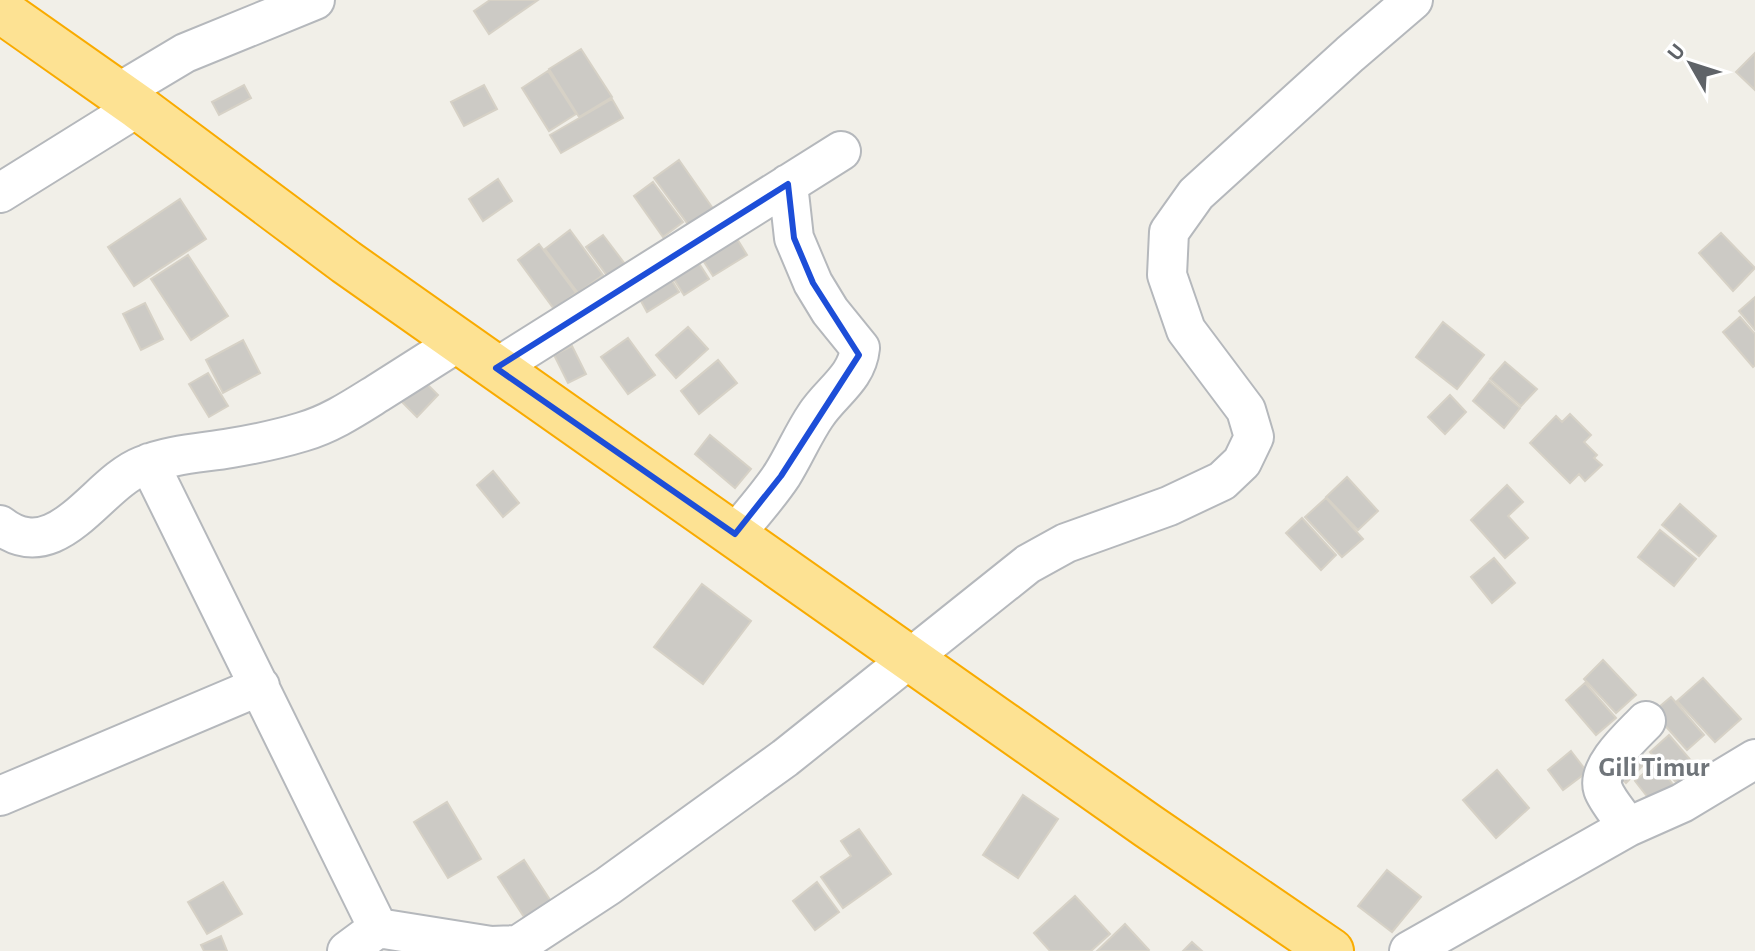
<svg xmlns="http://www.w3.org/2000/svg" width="1755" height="951" font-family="'Alegreya Sans',sans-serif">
	<rect width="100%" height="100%" fill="#f1efe8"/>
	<path fill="#cccac5" stroke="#d6d1c6" stroke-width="2" d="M490 0H538L489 34 474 11Z
		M581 49 612 97 579 117 549 69Z
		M1755 53V90L1736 72Z
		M548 71 576 114 549 131 522 88Z
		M244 85 251 98 219 115 212 102Z
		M484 85 497 109 464 126 451 102Z
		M612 99 623 118 561 153 550 135Z
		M679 160 714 210 690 227 654 178Z
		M498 179 512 201 483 221 469 199Z
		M653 182 683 222 663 237 634 196Z
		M180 199 206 239 134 286 108 247Z
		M731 229 747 255 713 276 697 251Z
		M570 230 603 275 578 293 545 249Z
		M1721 233 1755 268 1733 291 1699 253Z
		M603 235 628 268 611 281 586 247Z
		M539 244 576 293 554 309 518 260Z
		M693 254 709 279 684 295 668 270Z
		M188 255 228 316 191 340 151 279Z
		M666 271 679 292 647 312 635 290Z
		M1755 297V330L1739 311Z
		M145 303 163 339 141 350 123 314Z
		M1740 317 1755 334V365L1753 367 1723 332Z
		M1443 322 1484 355 1457 389 1416 357Z
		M688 327 708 349 676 378 656 355Z
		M628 338 655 375 628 394 601 357Z
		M243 340 260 373 223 393 206 360Z
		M572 346 586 374 568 383 554 355Z
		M718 360 737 383 699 414 681 391Z
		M1505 362 1537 389 1521 406 1490 379Z
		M208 373 228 406 209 417 189 384Z
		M419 376 438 395 417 417 398 398Z
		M1489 381 1520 408 1504 428 1473 401Z
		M1450 395 1466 412 1445 434 1428 417Z
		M1570 414 1591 435 1584 442 1597 455 1594 458 1602 465 1585 481 1579 474 1570 483 1530 443 1556 416 1562 422Z
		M710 435 751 469 735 488 695 454Z
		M493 471 519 503 503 517 477 485Z
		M1347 477 1378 511 1358 530 1326 497Z
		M1507 485 1523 502 1508 516 1528 538 1505 558 1471 520Z
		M1326 498 1363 539 1342 557 1305 517Z
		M1680 504 1716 536 1699 556 1662 525Z
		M1302 518 1336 555 1321 570 1286 533Z
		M1660 530 1696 559 1674 586 1638 557Z
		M1494 558 1515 583 1492 603 1471 577Z
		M702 584 751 621 703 684 654 647Z
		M1603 660 1636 695 1616 713 1584 679Z
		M1703 678 1741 719 1715 742 1677 701Z
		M1585 683 1616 718 1596 735 1566 700Z
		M1671 697 1704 735 1687 750 1653 712Z
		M1669 735 1706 778 1687 795 1650 752Z
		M1635 747 1648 760 1626 783 1613 769Z
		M1571 751 1587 772 1563 790 1548 770Z
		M1656 763 1679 792 1657 809 1635 781Z
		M1497 770 1529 808 1496 838 1463 800Z
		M1023 795 1058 819 1018 878 983 855Z
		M447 802 481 859 448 878 414 822Z
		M859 829 891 874 843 908 821 877 851 856 841 841Z
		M524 860 554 906 528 923 498 877Z
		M1387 870 1421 897 1392 932 1358 906Z
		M223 882 242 914 207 934 188 902Z
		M817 882 839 912 815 930 793 901Z
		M1075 896 1110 934 1091 951H1050L1034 933Z
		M1125 924 1149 950 1148 951H1097Z
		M221 936 227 951H204L201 945Z
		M1192 942 1202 951H1183Z"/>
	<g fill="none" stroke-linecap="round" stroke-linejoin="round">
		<g stroke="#b5b8bc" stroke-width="42">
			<path id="minor" d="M118 93 185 53 315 0
				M0 193 138 107
				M496 368 841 151
				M149 463 378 928
				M0 525C57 569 96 484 142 466 171 454 202 453 231 448 255 444 279 439 302 432 330 424 354 408 378 393 405 376 433 358 460 341
				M735 534C751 515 768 496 782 475 794 456 803 434 816 415 831 392 857 378 860 348L830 311 813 283 794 238 788 184
				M0 796 260 686
				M1628 827C1621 816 1607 801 1603 789 1596 767 1633 735 1646 721
				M347 951 378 928 491 946 518 945 608 886 785 758 1028 564 1066 543 1169 506 1222 481 1242 462 1254 437 1246 410 1186 330 1167 275 1169 232 1196 194 1350 54 1413 0
				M1409 951 1628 827 1682 803 1755 759"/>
		</g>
		<g stroke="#f9ab00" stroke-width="48">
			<path id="highway" d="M0 10 138 107 346 262 1148 826 1331 951"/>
		</g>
		<use href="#minor" stroke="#fff" stroke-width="38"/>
		<use href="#highway" stroke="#fde293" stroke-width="44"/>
	</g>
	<path fill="none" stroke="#1d4ed8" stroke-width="6" stroke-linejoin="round" d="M788 184 794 238 813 283 859 355 781 476 735 534 496 368Z"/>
	<g text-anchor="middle" stroke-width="7" stroke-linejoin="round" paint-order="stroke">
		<g font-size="28" font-weight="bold" fill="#70757a" stroke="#fff">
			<text x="1654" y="776">Gili Timur</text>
		</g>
	</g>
	<g transform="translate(1691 64) rotate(309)" stroke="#ffffff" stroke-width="6" paint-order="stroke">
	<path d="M0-6L14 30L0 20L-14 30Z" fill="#5f6368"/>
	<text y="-12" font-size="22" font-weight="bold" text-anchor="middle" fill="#5f6368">U</text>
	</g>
</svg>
